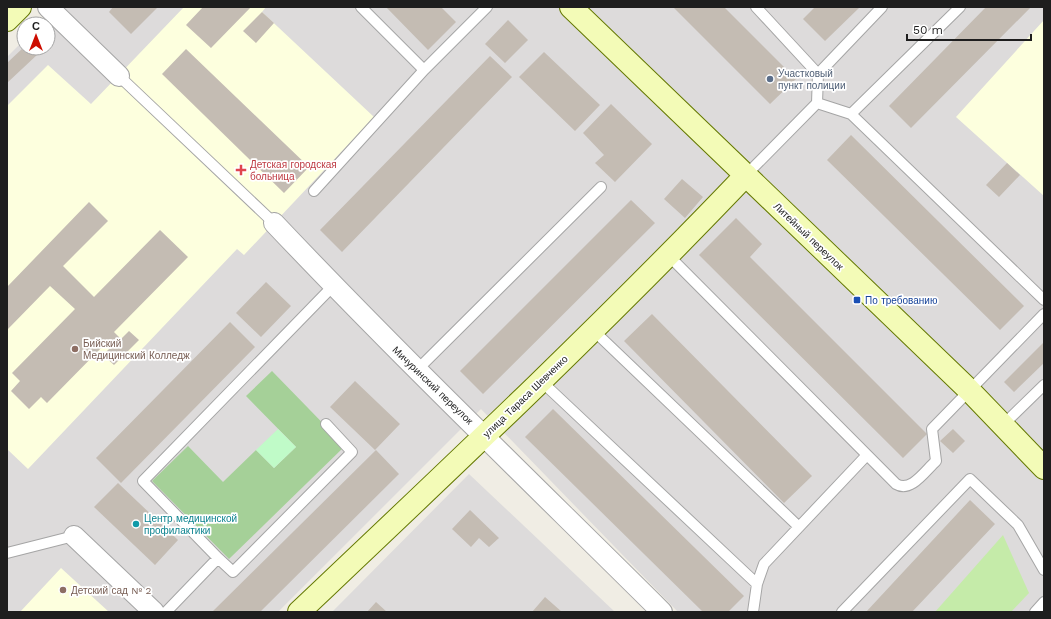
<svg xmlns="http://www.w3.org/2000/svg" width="1051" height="619" font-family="'Work Sans',sans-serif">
	<rect width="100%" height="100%" fill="#f0ede4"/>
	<path fill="#dddbdb" d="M56 7H1044V612H678L481 409 278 612H7V57L24 40V48H48V24H39Z
		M469 474 615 612H332Z"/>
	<path fill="#fdffde" d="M184 7H266L262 12 374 117 244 255 237 249 28 469 7 449V106L48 65 91 104Z
		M1044 20V196L956 117Z
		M61 568 109 612H20Z"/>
	<path fill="#c5eba9" d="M1003 535 1029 593 1011 612H935Z"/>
	<path fill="#a5d098" d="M272 371 345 446 229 559 152 481 188 446 223 482 256 450 274 468 296 447 246 396Z"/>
	<path fill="#c0fbc8" d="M278 429 296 447 274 468 256 450Z"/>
	<path fill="#c4bcb3" d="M113 7H158L131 34 109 12Z
		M203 7H251L211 48 186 25Z
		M386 7H441L456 22 428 50Z
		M673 7H724L796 79 770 104Z
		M815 7H860L825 41 803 19Z
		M986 7H1031L911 128 889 106Z
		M262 12 274 23 256 43 243 31Z
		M508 20 528 40 505 63 485 44Z
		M24 47 32 48 38 54 7 83V63Z
		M186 49 309 167 284 193 162 74Z
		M544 52 600 105 575 131 519 77Z
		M490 56 512 77 342 252 320 230Z
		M611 104 652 144 615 182 595 163 604 155 583 133Z
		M851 135 1024 306 1000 330 827 160Z
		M1007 163 1020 175 999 197 986 185Z
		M682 179 703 197 685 218 664 199Z
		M631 200 655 223 483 394 460 371Z
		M89 202 108 221 63 266 94 297 160 230 188 257 114 332 121 339 129 331 139 340 114 365 103 355 111 347 107 342 47 403 41 397 29 409 11 391 20 381 12 373 75 309 50 286 8 329 7 287Z
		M736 218 762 244 750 257 927 434 903 458 699 255Z
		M266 282 291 306 261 337 236 313Z
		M652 314 812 476 784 503 624 341Z
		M230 322 255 347 121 483 96 458Z
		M1044 342V363L1014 392 1004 382Z
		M355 381 400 424 375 450 330 407Z
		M553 409 744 596 728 612H703L525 437Z
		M953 429 965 441 953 453 940 441Z
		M376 450 399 474 260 612H212Z
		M118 483 178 540 155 565 94 507Z
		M970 500 995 524 912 612H866Z
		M470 510 499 538 489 547 479 538 471 547 452 529Z
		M545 597 562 612H532Z
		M376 602 387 612H367Z"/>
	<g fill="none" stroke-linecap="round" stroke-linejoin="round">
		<g stroke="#a5a5a5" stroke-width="12">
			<path id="lane" d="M361 7 424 70
				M756 7 818 74
				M960 7 851 114 1044 300
				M119 76 274 223
				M817 103 851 114
				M746 175 817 103 818 74 882 7
				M314 191 424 70 487 7
				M669 256 896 484C911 493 925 471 936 461L932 429 1044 314
				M593 330 799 527
				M417 370 601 187
				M541 381 757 584
				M1004 424 1044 385
				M7 553 74 536
				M218 558 143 481 333 286
				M166 612 218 558 233 572 352 452 326 424
				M753 612 757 584 764 564 867 455
				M842 612 970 479 1018 525 1044 570
				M1035 612 1044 602"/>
		</g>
		<g stroke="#a5a5a5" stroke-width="22">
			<path id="street" d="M48 7 119 76
				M274 223C400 356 532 483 662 612
				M74 536 154 612"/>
		</g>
		<g stroke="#657902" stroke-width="24">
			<path id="secondary" d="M571 7 969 390 1044 468
				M7 20 20 7
				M299 612C450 469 602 326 746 175"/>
		</g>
		<use href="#lane" stroke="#fff" stroke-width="10"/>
		<use href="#street" stroke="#fff" stroke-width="20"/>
		<use href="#secondary" stroke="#f3fbb7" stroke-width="22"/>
	</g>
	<circle fill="#5c6f8a" stroke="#fff" stroke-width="1.5" cx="770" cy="79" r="4"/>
	<path fill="#e0444e" stroke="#fff" stroke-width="1.5" d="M239 164h4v4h4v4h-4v4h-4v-4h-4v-4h4z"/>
	<rect fill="#1a4fb4" stroke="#fff" stroke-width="1.5" x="853" y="296" width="8" height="8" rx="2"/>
	<g fill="#8d6e63" stroke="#fff" stroke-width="1.5">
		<circle cx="75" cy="349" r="4"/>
		<circle cx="63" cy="590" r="4"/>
	</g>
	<circle fill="#0f9aa8" stroke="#fff" stroke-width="1.5" cx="136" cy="524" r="4"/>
	<g text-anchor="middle" stroke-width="3.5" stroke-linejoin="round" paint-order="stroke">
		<g font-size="10" fill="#4e5e75" stroke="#fff" text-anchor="start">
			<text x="778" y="77">Участковый<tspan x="778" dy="12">пункт полиции</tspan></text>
		</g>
		<g font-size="10" fill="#be3a42" stroke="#fff" text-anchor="start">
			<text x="250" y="168">Детская городская<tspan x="250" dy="12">больница</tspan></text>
		</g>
		<g font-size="10" fill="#1e1e1e" stroke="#fff">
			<text transform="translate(809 236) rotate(44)" y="4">Литейный переулок</text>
			<text transform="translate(433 385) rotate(44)" y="4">Мичуринский переулок</text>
			<text transform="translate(525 396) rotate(-44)" y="4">улица Тараса Шевченко</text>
		</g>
		<g font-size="10" fill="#164399" stroke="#fff" text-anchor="start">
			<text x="865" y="304">По требованию</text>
		</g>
		<g font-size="10" fill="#785e54" stroke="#fff" text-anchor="start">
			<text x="83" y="347">Бийский<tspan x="83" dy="12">Медицинский Колледж</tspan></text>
			<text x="71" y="594">Детский сад № 2</text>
		</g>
		<g font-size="10" fill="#0d838f" stroke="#fff" text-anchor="start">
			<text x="144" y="522">Центр медицинской<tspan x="144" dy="12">профилактики</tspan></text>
		</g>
	</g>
	<rect width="1051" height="619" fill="none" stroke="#1e1e1e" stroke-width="16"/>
	<g transform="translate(36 36)"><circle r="19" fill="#ffffff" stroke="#a5a5a5"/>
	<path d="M0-3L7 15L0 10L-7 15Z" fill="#cd0d00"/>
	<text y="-6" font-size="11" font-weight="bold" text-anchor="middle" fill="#1e1e1e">С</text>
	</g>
	<path d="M907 34v6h124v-6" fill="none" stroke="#1e1e1e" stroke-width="2"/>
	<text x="913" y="34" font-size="12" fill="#1e1e1e" stroke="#ffffff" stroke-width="3" paint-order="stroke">50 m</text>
</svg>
